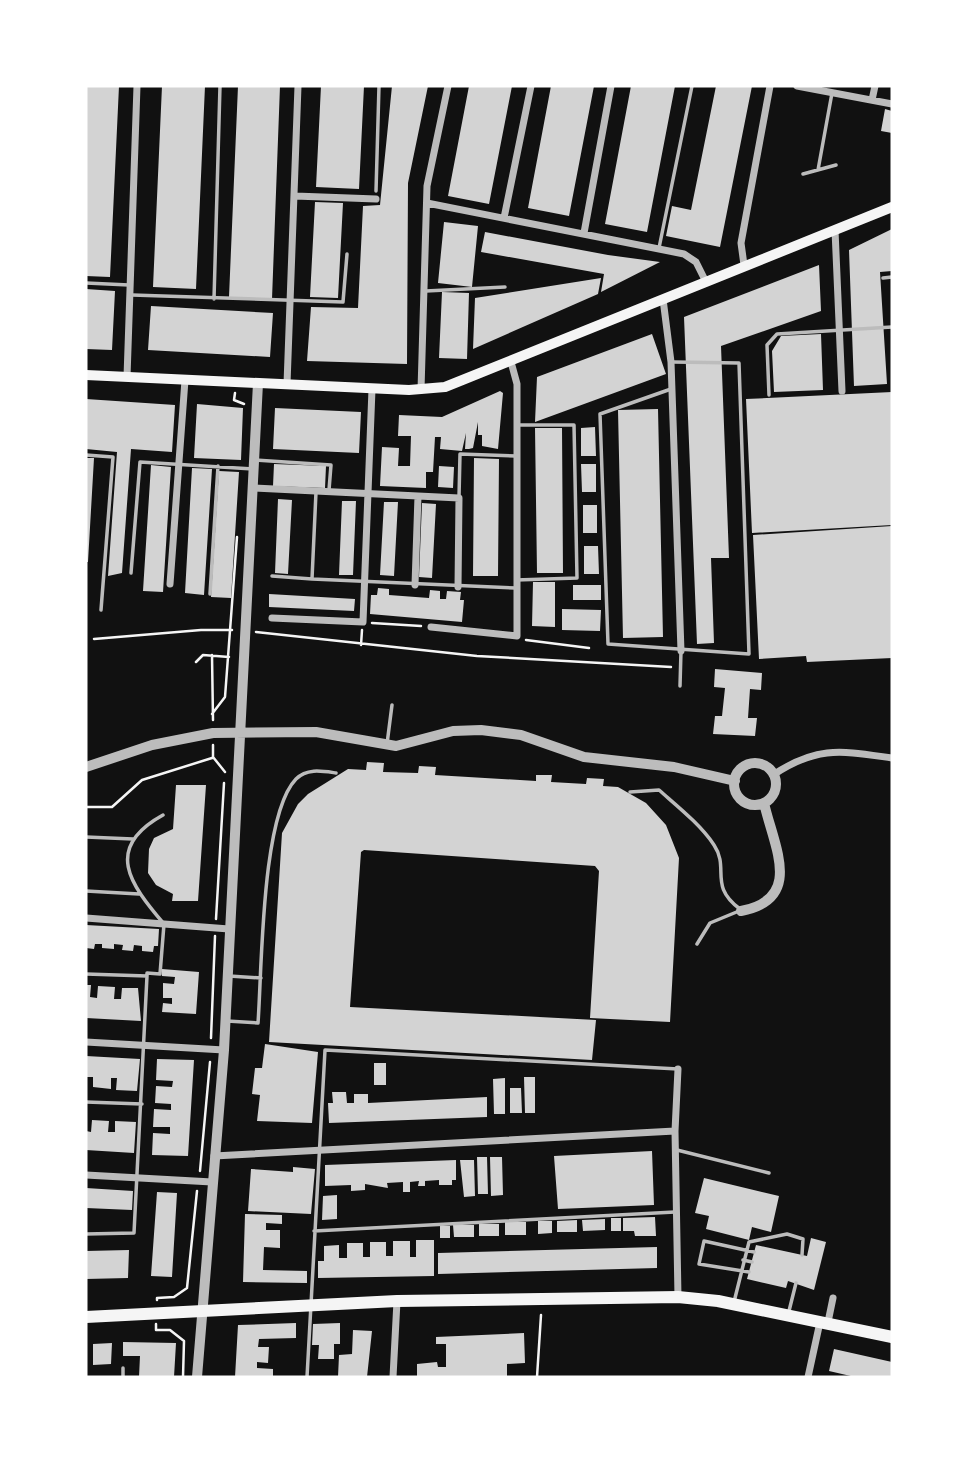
<svg xmlns="http://www.w3.org/2000/svg" width="978" height="1463" font-family="Ubuntu,sans-serif">
	<rect width="100%" height="100%" fill="#111"/>
	<path fill="#d3d3d3" d="M86 86H119L110 277 86 276Z
		M162 86H205L196 289 153 287Z
		M238 86H280L272 299 229 297Z
		M321 86H364L359 189 316 187Z
		M392 86H428L408 183 407 364 307 361 311 307 358 308 363 206 380 205Z
		M469 86H512L489 204 448 196Z
		M551 86H594L569 216 528 208Z
		M631 86H675L647 232 605 224Z
		M716 86H752L720 247 666 236 672 206 691 210Z
		M885 109 892 111V133L881 131Z
		M315 202 343 203 338 298 310 297Z
		M444 222 478 226 472 287 438 283Z
		M892 229V271L880 272 887 384 854 386 849 250Z
		M485 232 608 255 660 262 601 292 604 274 481 252Z
		M819 265 821 311 721 346 729 558H711L714 643 697 644 684 317Z
		M601 278 598 294 473 349 475 298Z
		M86 289 115 291 112 350 86 349Z
		M442 292 469 293 467 359 439 358Z
		M151 306 273 313 270 357 148 350Z
		M652 334 666 374 535 422 537 377Z
		M821 334 823 390 774 392 772 351 781 336Z
		M500 391 503 393 498 449 482 446V435H478V422L473 448 469 449H465L466 433 462 451 440 449 441 437H435L433 472H426V488L380 486 382 447 399 448 398 466H410L411 436H398L399 415 442 417Z
		M892 392V525L752 533 746 399Z
		M86 399 175 405 172 452 131 449 122 573 108 576 117 452 86 449Z
		M197 404 243 408 241 460 194 458Z
		M275 408 361 412 359 453 273 449Z
		M658 409 663 637 623 638 618 410Z
		M595 427 596 456H581V428Z
		M535 428H562L563 573H537Z
		M86 458H94L88 562H86Z
		M474 458 499 459 498 576H473Z
		M274 464 326 466 325 488 273 486Z
		M581 464H596V492H582Z
		M151 465 171 467 163 592 143 591Z
		M439 466 454 467 453 488 438 487Z
		M192 468 212 469 204 595 185 593Z
		M219 471 239 472 231 598 211 597Z
		M278 499 292 500 288 574 275 573Z
		M342 501H356L353 575H339Z
		M384 502H398L394 576 380 575Z
		M422 503 436 504 432 578 419 577Z
		M583 505H597V533H583Z
		M892 526V658L807 662 806 656 759 659 753 535Z
		M584 546H598L599 574H584Z
		M533 582H555V627L532 626Z
		M573 585H601V600H573Z
		M378 588 389 589V595L429 598 430 590 440 591V599H446L447 591 461 592 460 600H464L462 622 370 614 371 595H377Z
		M269 594 355 599 354 611 269 607Z
		M562 609 601 610 600 631 562 630Z
		M715 669 762 673 761 690 750 689 748 718H757L755 736 713 734 715 716H722L725 688 714 687Z
		M367 762 384 763 383 772 418 773 419 766 436 767 435 775 536 781V775H552L551 782 586 784 587 778 604 779 603 786 618 787 646 803 666 825 679 858 670 1022 590 1018 599 871 595 866 364 850 361 852 350 1007 596 1020 592 1060 269 1042 282 833 298 804 308 794 348 769 366 770Z
		M176 785H206L198 901H172L173 894 156 885 148 873 149 849 154 838 173 829Z
		M86 925 159 929 158 946H154L153 952 142 951V946L134 945 133 951 122 950 123 945 114 944V949L102 948V944H95L94 949 86 948Z
		M162 969 199 972 196 1014 162 1012 163 1003 172 1004V998H163V983L174 984 175 977 162 976Z
		M86 985H91L90 997 97 998 98 986 115 987 114 999H121L122 988H138L141 1021 86 1018Z
		M265 1044 318 1052 312 1123 257 1121 260 1095 252 1094 255 1068H262Z
		M86 1056 140 1059 137 1091 116 1090 117 1078H111V1089L93 1087V1077H86Z
		M157 1059 194 1060 188 1156 152 1155 153 1133 170 1134V1127H153L154 1109 171 1110V1104L155 1103 156 1086 172 1087 173 1081 156 1080Z
		M374 1063H386V1085H374Z
		M524 1077H535V1113H525Z
		M505 1078V1114H494L493 1079Z
		M510 1088H521L522 1113H510Z
		M332 1092H346L347 1103H354V1094H368V1103L487 1097V1117L329 1123 328 1103H333Z
		M92 1120 109 1121 108 1132H115V1121L136 1122 134 1153 86 1150V1131L91 1132Z
		M652 1151 654 1205 558 1209 554 1156Z
		M477 1157H487L488 1194H478Z
		M490 1157H502L503 1195 491 1196Z
		M456 1160V1180H452V1185H439V1180L425 1181V1186H418L419 1181 410 1182V1192H403V1182L387 1183 388 1188 365 1184V1190L351 1191V1185L325 1186V1165Z
		M460 1160H474L475 1196 464 1197Z
		M293 1167 315 1169 311 1214 248 1211 251 1169 293 1172Z
		M704 1178 779 1196 771 1232 752 1227 749 1240 706 1229 709 1216 695 1213Z
		M86 1188 133 1191 132 1210 86 1208Z
		M157 1192 177 1193 172 1277 151 1276Z
		M337 1195V1219L322 1220 323 1196Z
		M245 1214 282 1215V1224L266 1223V1230H280V1248L264 1247 263 1270 307 1271V1283L243 1282Z
		M655 1217 656 1236H635L634 1231H623V1218Z
		M611 1218H621V1231H611Z
		M605 1219V1230L583 1231 582 1220Z
		M577 1220V1232H557V1221Z
		M538 1221H552V1233L538 1234Z
		M505 1222H526V1235H505Z
		M479 1224H499V1236H479Z
		M453 1225H474V1237H454Z
		M440 1226H450V1238H440Z
		M811 1238 826 1242 814 1290 788 1281 786 1288 747 1279 756 1245 807 1256Z
		M416 1240H434V1276L318 1278V1261H324V1246L339 1245V1258H347V1243H363V1257H370V1242H386V1256H393V1241H410V1257H416Z
		M657 1247V1268L438 1274V1253Z
		M129 1250 128 1278 86 1279V1251Z
		M296 1323V1338L259 1339 258 1347H269L268 1363 257 1362V1368L273 1369V1377H235L238 1325Z
		M340 1323V1344H334V1359H318L319 1345H312L313 1324Z
		M353 1330 372 1331 367 1377H338L339 1355 352 1354Z
		M524 1333 525 1363 507 1364V1376L417 1377V1364L437 1362 438 1367H446V1344H436V1337Z
		M123 1342 176 1343 174 1377H139L140 1356H123Z
		M112 1343 111 1364 93 1365V1344Z
		M834 1349 892 1362V1377H855L829 1371Z"/>
	<g fill="none" stroke-linecap="round" stroke-linejoin="round">
		<path stroke="#f5f5f5" stroke-width="2.5" d="M235 393 234 400 244 404
			M372 623 421 626
			M256 632 477 656 671 667
			M94 639 201 630H232
			M526 640 589 648
			M361 645 362 630
			M212 655 213 720
			M196 662 203 655 229 657
			M212 714 225 697 237 537
			M213 745V757L225 772
			M86 807H112L142 780 212 758
			M216 919 224 783
			M211 1038 215 936
			M200 1171 210 1062
			M157 1300V1298L174 1297 187 1288 197 1191
			M156 1324V1330H170L184 1341 183 1377
			M537 1377 541 1315"/>
		<path stroke="#bcbcbc" stroke-width="3.5" d="M818 170 832 93
			M803 174 836 165
			M376 191 379 86
			M659 248 692 86
			M883 278 892 277
			M86 283 129 285
			M426 291 505 287
			M132 295 343 302 347 254
			M214 299 220 86
			M671 389 600 414 608 644 749 654 739 363 673 362
			M769 395 767 345 777 334 892 327
			M86 455 113 457 101 610
			M255 460 331 465 329 490
			M316 492 312 579 516 588
			M459 497 460 454 516 456
			M131 573 140 462 253 469
			M272 576 312 579
			M516 580 577 578 574 425H519
			M210 594 218 466
			M680 686 681 651
			M387 744 392 705
			M630 792 659 790C677 806 701 825 714 845 730 869 708 885 740 909
			M86 837 133 839
			M86 891 139 894
			M697 944 710 923 739 911
			M86 974 147 976 134 1233 86 1234
			M147 976V973L160 974 164 924C130 884 103 848 163 815
			M229 976 261 978
			M227 1021 258 1023C262 971 261 815 296 779 307 768 322 771 336 773
			M86 1102 142 1104
			M677 1150 769 1173
			M314 1231 675 1212
			M743 1260 752 1262
			M749 1272 699 1264 704 1241 754 1252
			M734 1302 749 1242 787 1234 803 1239 802 1255
			M789 1311 796 1283
			M123 1377V1368
			M307 1377 325 1050 678 1069"/>
		<path stroke="#bcbcbc" stroke-width="7" d="M797 86 892 104
			M872 100 875 86
			M295 196 376 199
			M427 203 684 254 696 262 705 280
			M504 218 531 86
			M835 230 842 391
			M584 233 611 86
			M744 265 741 243 770 86
			M663 299 671 362 681 651
			M127 377 137 86
			M287 384 298 86
			M421 390 427 186 448 86
			M254 488 459 498 458 587
			M170 584 185 380
			M415 585 418 496
			M272 618 363 622 372 389
			M431 627 517 636V384L511 362
			M773 775C818 745 842 751 892 758
			M86 918 229 929
			M86 1042 224 1050
			M214 1156 675 1131
			M86 1175 212 1182
			M678 1297 675 1131 678 1069
			M828 1322 833 1298
			M393 1377 397 1301
			M808 1377 820 1322"/>
		<path stroke="#bcbcbc" stroke-width="10" d="M734 784a21 21 0 1 1 42 0a21 21 0 1 1-42 0Z
			M86 767 152 745 213 733 316 732 396 746 453 731 481 730 521 735 584 757 674 767 735 781
			M741 911C804 899 774 847 764 803
			M197 1377 224 1050 258 383"/>
		<path stroke="#f5f5f5" stroke-width="10" d="M86 375 409 390 445 387 892 207"/>
		<path stroke="#f5f5f5" stroke-width="12" d="M86 1317 397 1301 678 1297 718 1301 892 1337"/>
	</g>
	<rect width="978" height="1463" fill="none" stroke="#ffffff" stroke-width="175"/>
</svg>
